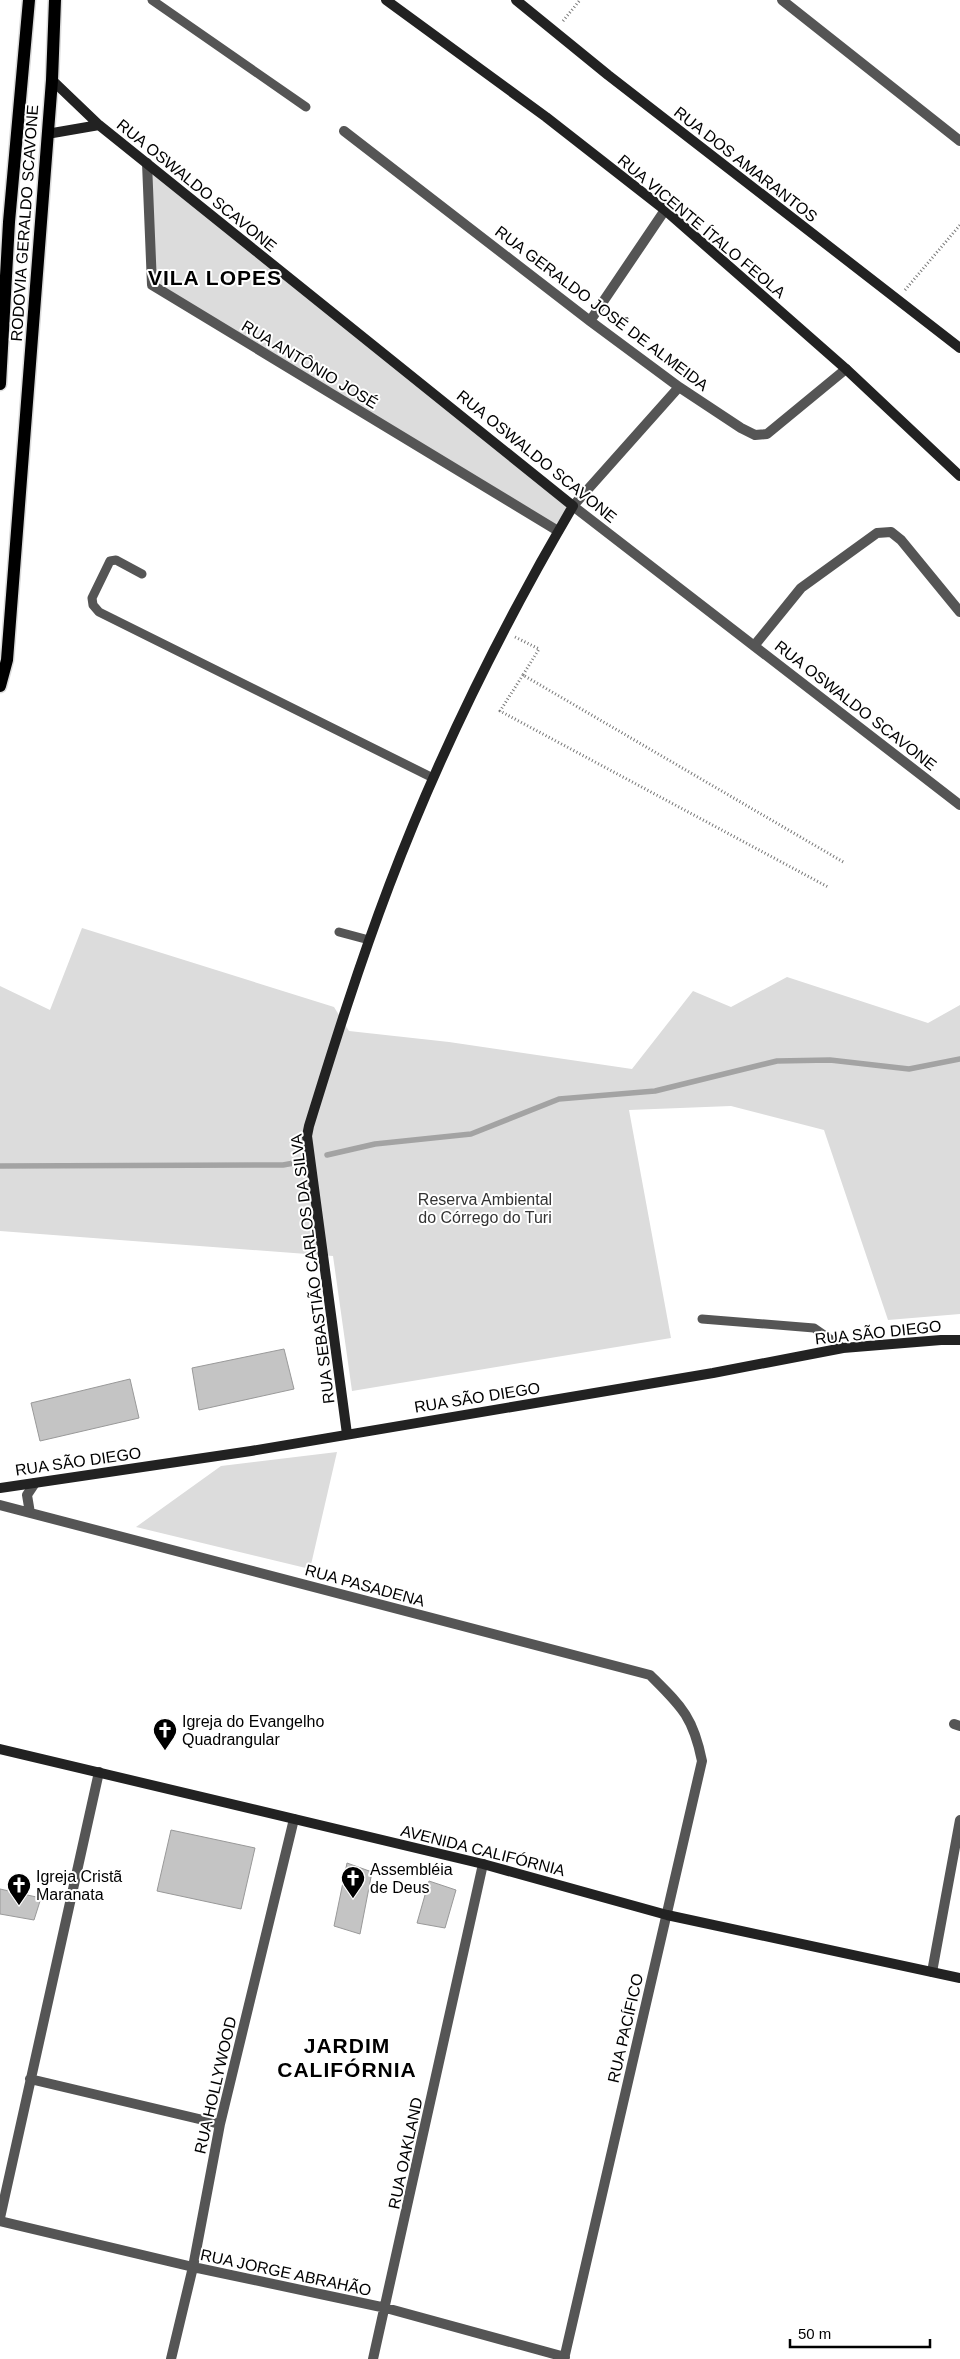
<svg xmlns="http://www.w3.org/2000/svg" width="960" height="2359" font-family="Helvetica,sans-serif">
	<rect width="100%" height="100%" fill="#fff"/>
	<path fill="#dcdcdc" d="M147 163 573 506 558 531 152 285Z
		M82 928 334 1007 349 1031 449 1042 632 1069 693 991 731 1007 787 977 928 1023 960 1005V1314L888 1320 824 1130 731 1106 629 1110 671 1338 352 1391 333 1256 0 1231V986L50 1010Z
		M337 1452 310 1569 136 1527 221 1466Z"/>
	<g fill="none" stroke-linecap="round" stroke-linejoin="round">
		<path stroke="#a3a3a3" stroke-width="5.5" d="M327 1155 375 1144 471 1134 559 1099 655 1091 777 1061 830 1060 909 1069 960 1059
			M0 1166 283 1165 294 1163"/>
	</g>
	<path fill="#c4c4c4" stroke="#999" d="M284 1349 294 1389 199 1410 192 1368Z
		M130 1379 139 1418 40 1441 31 1403Z
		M171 1830 255 1848 241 1909 157 1891Z
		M347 1863 372 1872 360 1934 334 1926Z
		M429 1881 456 1890 445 1928 417 1923Z
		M0 1889 41 1898 34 1920 0 1914Z"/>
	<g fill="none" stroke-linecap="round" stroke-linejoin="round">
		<g stroke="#dbdbdb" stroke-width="15">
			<path id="primary" d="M0 384 9 222 29 0
				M0 686 7 660 52 80 55 0"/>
		</g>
		<path stroke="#777" stroke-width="3" stroke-dasharray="1 2.5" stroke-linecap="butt" d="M563 21 580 0
			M905 290 960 225
			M515 637 539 649 523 675 845 863
			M523 675 500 711 828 887"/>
		<path stroke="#555" stroke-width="9" d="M152 0 306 107
			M142 574 116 560 110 561 92 598 93 605 99 612 433 778
			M339 932 369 940
			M702 1319 814 1328 843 1348"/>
		<path stroke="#555" stroke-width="10" d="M782 0 960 141
			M344 131 590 321 679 387 741 428 755 435 767 434 846 369
			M147 163 152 285 558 531
			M590 321 665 210
			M679 387 573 506 960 805
			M754 646 801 588 877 533 891 532 901 540 960 612
			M0 1505 650 1675C681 1706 693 1716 702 1761L564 2359
			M30 1513 27 1495 35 1483
			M954 1724 960 1726
			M932 1972 960 1820
			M30 2079 220 2124
			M0 2218 99 1772
			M0 2221 193 2267 386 2308 565 2357
			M171 2359 193 2267 220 2124 294 1819
			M373 2359 483 1864"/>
		<path stroke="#222" stroke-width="10" d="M386 0 546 117 665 210 846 369 960 476
			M516 0 608 75 960 348
			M52 80 99 125 573 506C502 627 439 754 389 886 359 965 334 1045 309 1126L307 1136 347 1434
			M47 134 99 125
			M0 1488 251 1451 713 1373 843 1348 941 1340H960
			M0 1749 483 1864 667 1915 960 1978"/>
		<use href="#primary" stroke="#000" stroke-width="12"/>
	</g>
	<defs>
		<g id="church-pin" transform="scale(1.25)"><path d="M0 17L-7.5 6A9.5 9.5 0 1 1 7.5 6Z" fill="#000" stroke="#fff"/><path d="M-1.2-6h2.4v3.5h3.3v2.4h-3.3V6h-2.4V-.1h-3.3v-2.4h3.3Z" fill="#fff"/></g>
	</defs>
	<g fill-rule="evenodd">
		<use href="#church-pin" x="165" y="1730"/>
		<use href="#church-pin" x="353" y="1878"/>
		<use href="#church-pin" x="19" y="1885"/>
	</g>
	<g text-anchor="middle" stroke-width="4" stroke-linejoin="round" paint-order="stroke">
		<g font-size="16" fill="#000" stroke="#fff">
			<text transform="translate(746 164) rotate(38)" y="6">RUA DOS AMARANTOS</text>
			<text transform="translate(197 185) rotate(39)" y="6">RUA OSWALDO SCAVONE</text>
			<text transform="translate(24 223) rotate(-86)" y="6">RODOVIA GERALDO SCAVONE</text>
			<text transform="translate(702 226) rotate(40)" y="6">RUA VICENTE ÍTALO FEOLA</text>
			<text transform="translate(602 308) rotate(37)" y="6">RUA GERALDO JOSÉ DE ALMEIDA</text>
			<text transform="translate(310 364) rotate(31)" y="6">RUA ANTÔNIO JOSÉ</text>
			<text transform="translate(537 456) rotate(39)" y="6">RUA OSWALDO SCAVONE</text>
			<text transform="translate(856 705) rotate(38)" y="6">RUA OSWALDO SCAVONE</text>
			<text transform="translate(312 1269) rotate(-97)" y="6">RUA SEBASTIÃO CARLOS DA SILVA</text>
			<text transform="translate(878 1332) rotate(-6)" y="6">RUA SÃO DIEGO</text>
			<text transform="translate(477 1397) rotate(-9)" y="6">RUA SÃO DIEGO</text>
			<text transform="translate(78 1461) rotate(-8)" y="6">RUA SÃO DIEGO</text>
			<text transform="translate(365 1585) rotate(15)" y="6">RUA PASADENA</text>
			<text transform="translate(483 1850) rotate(14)" y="6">AVENIDA CALIFÓRNIA</text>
			<text transform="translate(625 2028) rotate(-77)" y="6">RUA PACÍFICO</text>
			<text transform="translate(215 2085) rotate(-77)" y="6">RUA HOLLYWOOD</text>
			<text transform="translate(405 2153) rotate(-78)" y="6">RUA OAKLAND</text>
			<text transform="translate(286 2272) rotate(12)" y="6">RUA JORGE ABRAHÃO</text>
		</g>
		<g font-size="16" fill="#333" stroke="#fff">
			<text x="485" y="1205">Reserva Ambiental<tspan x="485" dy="18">do Córrego do Turi</tspan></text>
		</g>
		<g font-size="16" fill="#000" stroke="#fff" text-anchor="start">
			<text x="182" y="1727">Igreja do Evangelho<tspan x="182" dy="18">Quadrangular</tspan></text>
			<text x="370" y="1875">Assembléia<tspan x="370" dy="18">de Deus</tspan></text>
			<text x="36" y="1882">Igreja Cristã<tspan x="36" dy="18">Maranata</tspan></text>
		</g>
		<g font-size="21" font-weight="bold" letter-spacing="1" fill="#000" stroke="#fff">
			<text x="215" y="285">VILA LOPES</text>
			<text x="347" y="2053">JARDIM<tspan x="347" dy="24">CALIFÓRNIA</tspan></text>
		</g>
	</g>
	<path d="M790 2339v8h140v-8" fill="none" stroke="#000000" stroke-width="2.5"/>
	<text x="798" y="2339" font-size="15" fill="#000000" stroke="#ffffff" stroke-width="4" paint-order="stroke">50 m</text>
</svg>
